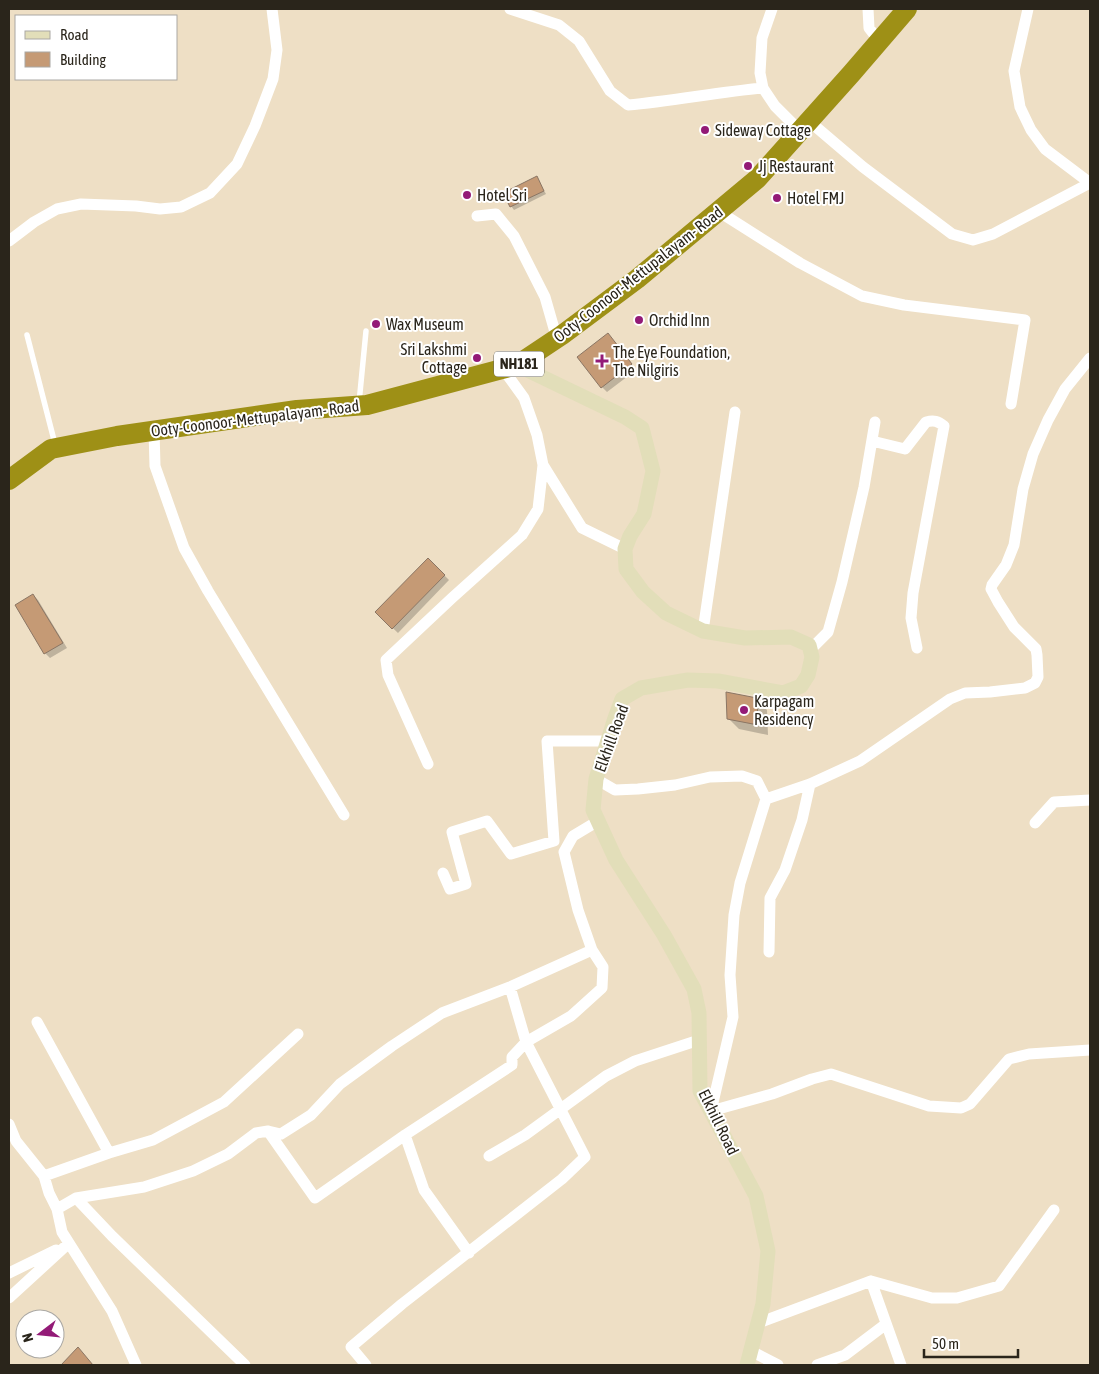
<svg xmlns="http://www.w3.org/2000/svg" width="1099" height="1374" font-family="'Asap Condensed',sans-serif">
	<rect width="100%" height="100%" fill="#eedfc5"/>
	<path fill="#0003" d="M537 178 546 194 514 210 511 206Z
		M613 340 636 370 607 392 602 387Z
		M428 559 449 580 398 633 376 612Z
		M33 595 38 600 67 648 50 658 45 653Z
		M756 699 767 710 768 735 739 729 729 719Z"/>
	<path fill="#c59a75" stroke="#8b7664" d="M537 176 544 191 510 207 503 193Z
		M608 333 632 364 601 388 577 357Z
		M428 558 445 575 392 629 375 612Z
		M33 594 63 643 44 654 15 605Z
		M726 692 757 698 758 725 727 719Z
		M78 1347 93 1365H61Z"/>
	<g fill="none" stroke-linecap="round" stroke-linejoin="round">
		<path stroke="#fff" stroke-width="5.5" d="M27 335 55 444
			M359 403 366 331"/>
		<path stroke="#fff" stroke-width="11" d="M510 9 559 25 579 41 610 91 628 105C673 101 718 92 763 88
			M772 9 762 38 760 73 763 88 775 106 800 131
			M868 9 869 28 879 41
			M1028 9 1014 71 1020 107 1031 130 1045 149 1090 183
			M809 121 863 167 952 234 973 240 993 234 1090 183
			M718 211 800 263 862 296 904 305 1025 320 1011 404
			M477 216 496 214 514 236 545 297 557 339
			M9 241 34 222 57 209 81 204 136 206 160 209 181 207 210 193 237 164 255 126 273 79 277 50 272 9
			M154 430 155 466 184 548 208 591 344 815
			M872 441 905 449 926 422C934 420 938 421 944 426L913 593 911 618 917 648
			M543 465 582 528 625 549
			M703 631 735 412
			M810 650 828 632 842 582 864 487 875 422
			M428 764 388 675 386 660 452 598 522 535 538 509 543 465 537 435 524 398 503 369
			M596 779 615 790 638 789 675 785 710 777 742 776 757 781 766 799 740 883 734 915 730 975 733 1017 711 1111 772 1094 812 1079 831 1074 929 1106 961 1108 970 1104 1009 1059 1029 1054 1090 1050
			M766 799 810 784 860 761 950 699 965 693 990 692 1025 688 1035 683 1038 677 1037 655 1036 649 1014 627 998 602 991 589 992 585 1006 565 1014 545 1023 489 1033 454 1048 420 1065 389 1090 358
			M1035 823 1054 802 1090 800
			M443 873 450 889 466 884 452 832 487 821 511 854 554 841 547 741H608
			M769 952 770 898 785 870 802 820 810 784
			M37 1022 109 1153
			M9 1124 16 1141 44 1176 49 1193 57 1209
			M268 1131 315 1198 405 1135 512 1065V1057L526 1042 571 1016 602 988 603 967 592 950
			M405 1135 424 1190 469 1253
			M489 1156 525 1135 606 1076 635 1061 699 1040
			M44 1176 109 1153 153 1140 224 1102 298 1034
			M76 1198 112 1236 245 1365
			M9 1273 56 1250
			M871 1281 901 1365
			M9 1298 69 1243
			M758 1323 871 1281 932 1298H957L999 1286 1054 1210
			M751 1351 778 1365
			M136 1365 112 1311 62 1232 57 1209 76 1198 144 1187 193 1171 228 1154 256 1133 268 1131 281 1134 311 1115 340 1084 392 1046 442 1013 510 987 592 950 578 910 564 852 573 836 598 821
			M366 1365 351 1347 402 1304 562 1179 585 1157 526 1042 510 987
			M817 1365 845 1355 886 1324"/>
		<path stroke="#e2deb9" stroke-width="15" d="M517 365 625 417 642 428 653 471 644 514 630 536 625 549 626 569 643 592 666 613 703 631 745 638 791 637 809 645 812 657 808 675 801 686 783 693 718 681 688 680 641 688 622 699 615 718 596 779 593 810 616 860 664 935 694 989 699 1013 700 1091 756 1196 768 1251 763 1304 747 1365"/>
		<path stroke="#9e9016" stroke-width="20" d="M9 480 51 449 56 448 117 436 297 410 367 405 517 365 562 335 637 279 757 179 851 74 907 9"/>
	</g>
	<g fill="#931a77" stroke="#fff" stroke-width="2">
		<circle cx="705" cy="130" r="5"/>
		<circle cx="748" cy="166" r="5"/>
		<circle cx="467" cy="195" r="5"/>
		<circle cx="777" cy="198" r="5"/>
		<circle cx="639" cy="320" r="5"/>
		<circle cx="376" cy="324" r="5"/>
		<circle cx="477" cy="358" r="5"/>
		<path d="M599.5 353.5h5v5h5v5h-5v5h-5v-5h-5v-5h5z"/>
		<circle cx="744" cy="710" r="5"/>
	</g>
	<g text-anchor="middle" stroke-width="4" stroke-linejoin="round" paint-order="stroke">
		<rect fill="#fff" stroke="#6a665f" stroke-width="1" x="494" y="351.5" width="50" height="25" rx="4"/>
		<g font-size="15" font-weight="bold" fill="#2a251b">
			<text x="519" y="369">NH181</text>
		</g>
		<g font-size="16" fill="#2a251b" stroke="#fff" text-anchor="start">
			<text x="715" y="136">Sideway Cottage</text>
			<text x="758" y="172">Jj Restaurant</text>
			<text x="477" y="201">Hotel Sri</text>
			<text x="787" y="204">Hotel FMJ</text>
			<text x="649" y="326">Orchid Inn</text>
			<text x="386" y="330">Wax Museum</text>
			<text x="467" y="355" text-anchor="end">Sri Lakshmi<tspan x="467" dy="18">Cottage</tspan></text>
			<text x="613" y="358">The Eye Foundation,<tspan x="613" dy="18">The Nilgiris</tspan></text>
			<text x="754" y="707">Karpagam<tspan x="754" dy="18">Residency</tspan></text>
		</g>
		<g font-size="16" fill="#2a251b" stroke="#fff">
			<text transform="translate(638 274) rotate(-38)" y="6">Ooty-Coonoor-Mettupalayam- Road</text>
			<text transform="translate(255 418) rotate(-7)" y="6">Ooty-Coonoor-Mettupalayam- Road</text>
			<text transform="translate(611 738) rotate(-70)" y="6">Elkhill Road</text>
			<text transform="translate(719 1122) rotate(64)" y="6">Elkhill Road</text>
		</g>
	</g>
	<rect width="1099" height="1374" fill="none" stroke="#2a251b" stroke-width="20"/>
	<rect x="15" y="15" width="162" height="65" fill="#ffffff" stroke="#aaa8a4"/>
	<rect x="25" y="31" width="25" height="8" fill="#e2deb9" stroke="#aaa8a4"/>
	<text x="60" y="40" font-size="15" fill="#2a251b">Road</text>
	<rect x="25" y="52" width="25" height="15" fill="#c59a75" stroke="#aaa8a4"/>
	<text x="60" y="65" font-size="15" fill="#2a251b">Building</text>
	<g transform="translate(40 1334) rotate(254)"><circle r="24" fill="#ffffff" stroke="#aaa8a4"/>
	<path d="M0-4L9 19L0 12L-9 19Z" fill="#931a77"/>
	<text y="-8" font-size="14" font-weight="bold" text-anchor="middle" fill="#2a251b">N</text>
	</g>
	<path d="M924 1349v8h94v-8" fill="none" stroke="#2a251b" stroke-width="2.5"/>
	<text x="932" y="1349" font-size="15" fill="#2a251b" stroke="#ffffff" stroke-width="4" paint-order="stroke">50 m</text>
</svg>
